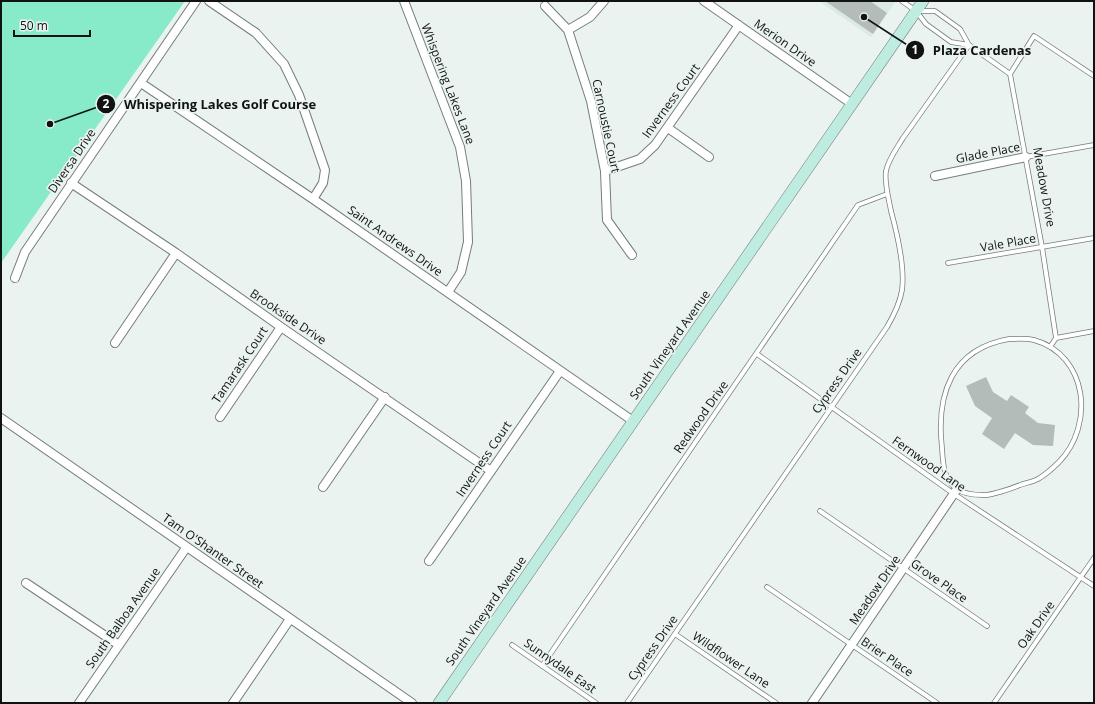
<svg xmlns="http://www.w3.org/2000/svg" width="1095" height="704" font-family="'Open Sans',sans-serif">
	<rect width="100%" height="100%" fill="#eaf3f0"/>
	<path fill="#d8eae3" d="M819 1H896L871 37Z"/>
	<path fill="#87eac9" d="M1 1H185L1 263Z"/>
	<path fill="#b4bcb9" d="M825 1H870L887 13 873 34Z
		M986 377 993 392 1007 401 1011 395 1029 407 1025 413 1038 423 1055 425 1053 446 1033 445 1015 433 1004 449 982 434 992 418 975 406 966 386Z"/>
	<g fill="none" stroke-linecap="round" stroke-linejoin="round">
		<g stroke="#757d7a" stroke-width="5.5">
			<path id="service" d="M902 1 916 11 926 24 951 42 969 45
				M918 11H935L960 29 969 45 1010 74
				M1026 157 1094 145
				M948 263 1094 238
				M1056 338 1094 331
				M1009 339C1017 339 1026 338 1034 340 1088 355 1095 425 1059 462 1053 468 1045 475 1038 479 1032 482 1026 483 1020 485 1013 488 990 496 983 495 975 495 964 494 957 489 943 479 943 463 942 448 936 395 951 349 1009 339Z
				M1050 347 1056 338 1042 247 1010 74 1034 36 1094 76
				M757 354 954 494 1094 586
				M820 511 987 626
				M767 587 937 703
				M675 634 776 703
				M512 645 596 703
				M542 666 858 205 887 194
				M627 703 887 327C894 315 900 303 902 290 905 268 897 233 891 211 889 200 884 182 886 171 888 160 897 148 903 138L969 45
				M994 703 1094 558"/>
		</g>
		<g stroke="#757d7a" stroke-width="10">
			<path id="minor" d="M209 1 256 33 284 64 299 95 325 170 323 183 313 199
				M404 1 460 147 466 181 468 242 461 272 448 292
				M704 1 852 104
				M545 6 568 30 591 101 605 171 607 220 632 255
				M568 30 590 17 604 1
				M141 83 313 199 633 421
				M668 128 709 157
				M605 171 640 159 655 145 739 25
				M935 176 1026 157
				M71 183 176 253 281 327 491 471
				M15 278 25 252 196 1
				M115 343 176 253
				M220 417 281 327
				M1 418 412 703
				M323 487 385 397
				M429 561 560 371
				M26 583 119 645
				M79 703 186 548
				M233 703 290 619
				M812 703 957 489"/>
		</g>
		<g stroke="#757d7a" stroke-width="12">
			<path id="secondary" d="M439 703 923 1"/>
		</g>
		<use href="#service" stroke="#fff" stroke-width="4"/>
		<use href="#minor" stroke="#fff" stroke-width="8"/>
		<use href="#secondary" stroke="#beece0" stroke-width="11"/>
	</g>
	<g text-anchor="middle" stroke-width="3.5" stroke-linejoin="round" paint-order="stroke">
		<g font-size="12" fill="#101312" stroke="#eaf3f0">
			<text transform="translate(785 43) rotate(35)" y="4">Merion Drive</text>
			<text transform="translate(448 84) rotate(69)" y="4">Whispering Lakes Lane</text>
			<text transform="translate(671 101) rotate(-54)" y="4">Inverness Court</text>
			<text transform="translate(606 126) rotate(78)" y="4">Carnoustie Court</text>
			<text transform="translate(988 153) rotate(-11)" y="4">Glade Place</text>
			<text transform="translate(72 161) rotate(-56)" y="4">Diversa Drive</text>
			<text transform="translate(1044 187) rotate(80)" y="4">Meadow Drive</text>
			<text transform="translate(395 241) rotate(35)" y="4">Saint Andrews Drive</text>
			<text transform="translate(1008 243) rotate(-10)" y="4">Vale Place</text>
			<text transform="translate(288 317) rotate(34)" y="4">Brookside Drive</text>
			<text transform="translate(670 345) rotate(-55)" y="4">South Vineyard Avenue</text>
			<text transform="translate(240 365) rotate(-56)" y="4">Tamarask Court</text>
			<text transform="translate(837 381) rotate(-55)" y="4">Cypress Drive</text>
			<text transform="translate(701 417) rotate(-55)" y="4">Redwood Drive</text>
			<text transform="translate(484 459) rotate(-56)" y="4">Inverness Court</text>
			<text transform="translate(929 464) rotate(35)" y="4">Fernwood Lane</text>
			<text transform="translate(213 551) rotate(35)" y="4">Tam O'Shanter Street</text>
			<text transform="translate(939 581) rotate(35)" y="4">Grove Place</text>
			<text transform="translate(875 590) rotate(-56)" y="4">Meadow Drive</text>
			<text transform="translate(486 611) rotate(-55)" y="4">South Vineyard Avenue</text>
			<text transform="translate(123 618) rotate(-55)" y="4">South Balboa Avenue</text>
			<text transform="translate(1036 625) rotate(-55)" y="4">Oak Drive</text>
			<text transform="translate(653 648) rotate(-55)" y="4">Cypress Drive</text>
			<text transform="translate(887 657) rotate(34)" y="4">Brier Place</text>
			<text transform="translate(731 660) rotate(34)" y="4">Wildflower Lane</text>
			<text transform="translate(560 666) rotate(35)" y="4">Sunnydale East</text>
		</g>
	</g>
	<path fill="none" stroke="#101312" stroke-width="1.5" d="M864 17L915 50M50 124L106 104"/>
	<g fill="#101312" stroke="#eaf3f0" stroke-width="1.5">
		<circle cx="864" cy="17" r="4"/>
		<circle cx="50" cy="124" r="4"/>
		<circle cx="915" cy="50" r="10"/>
		<circle cx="106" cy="104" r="10"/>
	</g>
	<g font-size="12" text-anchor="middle" font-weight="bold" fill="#fff">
		<text x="915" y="54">1</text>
		<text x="106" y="108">2</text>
	</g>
	<g font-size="13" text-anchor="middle" font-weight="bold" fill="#101312" stroke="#eaf3f0" stroke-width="3.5" stroke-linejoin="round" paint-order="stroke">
		<text x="982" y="55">Plaza Cardenas</text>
		<text x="220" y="109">Whispering Lakes Golf Course</text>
	</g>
	<rect width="1095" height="704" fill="none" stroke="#101312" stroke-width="4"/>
	<path d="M14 30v6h76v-6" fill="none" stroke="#101312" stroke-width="2"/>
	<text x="20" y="30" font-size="12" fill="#101312" stroke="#eaf3f0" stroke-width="3" paint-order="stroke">50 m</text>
</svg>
